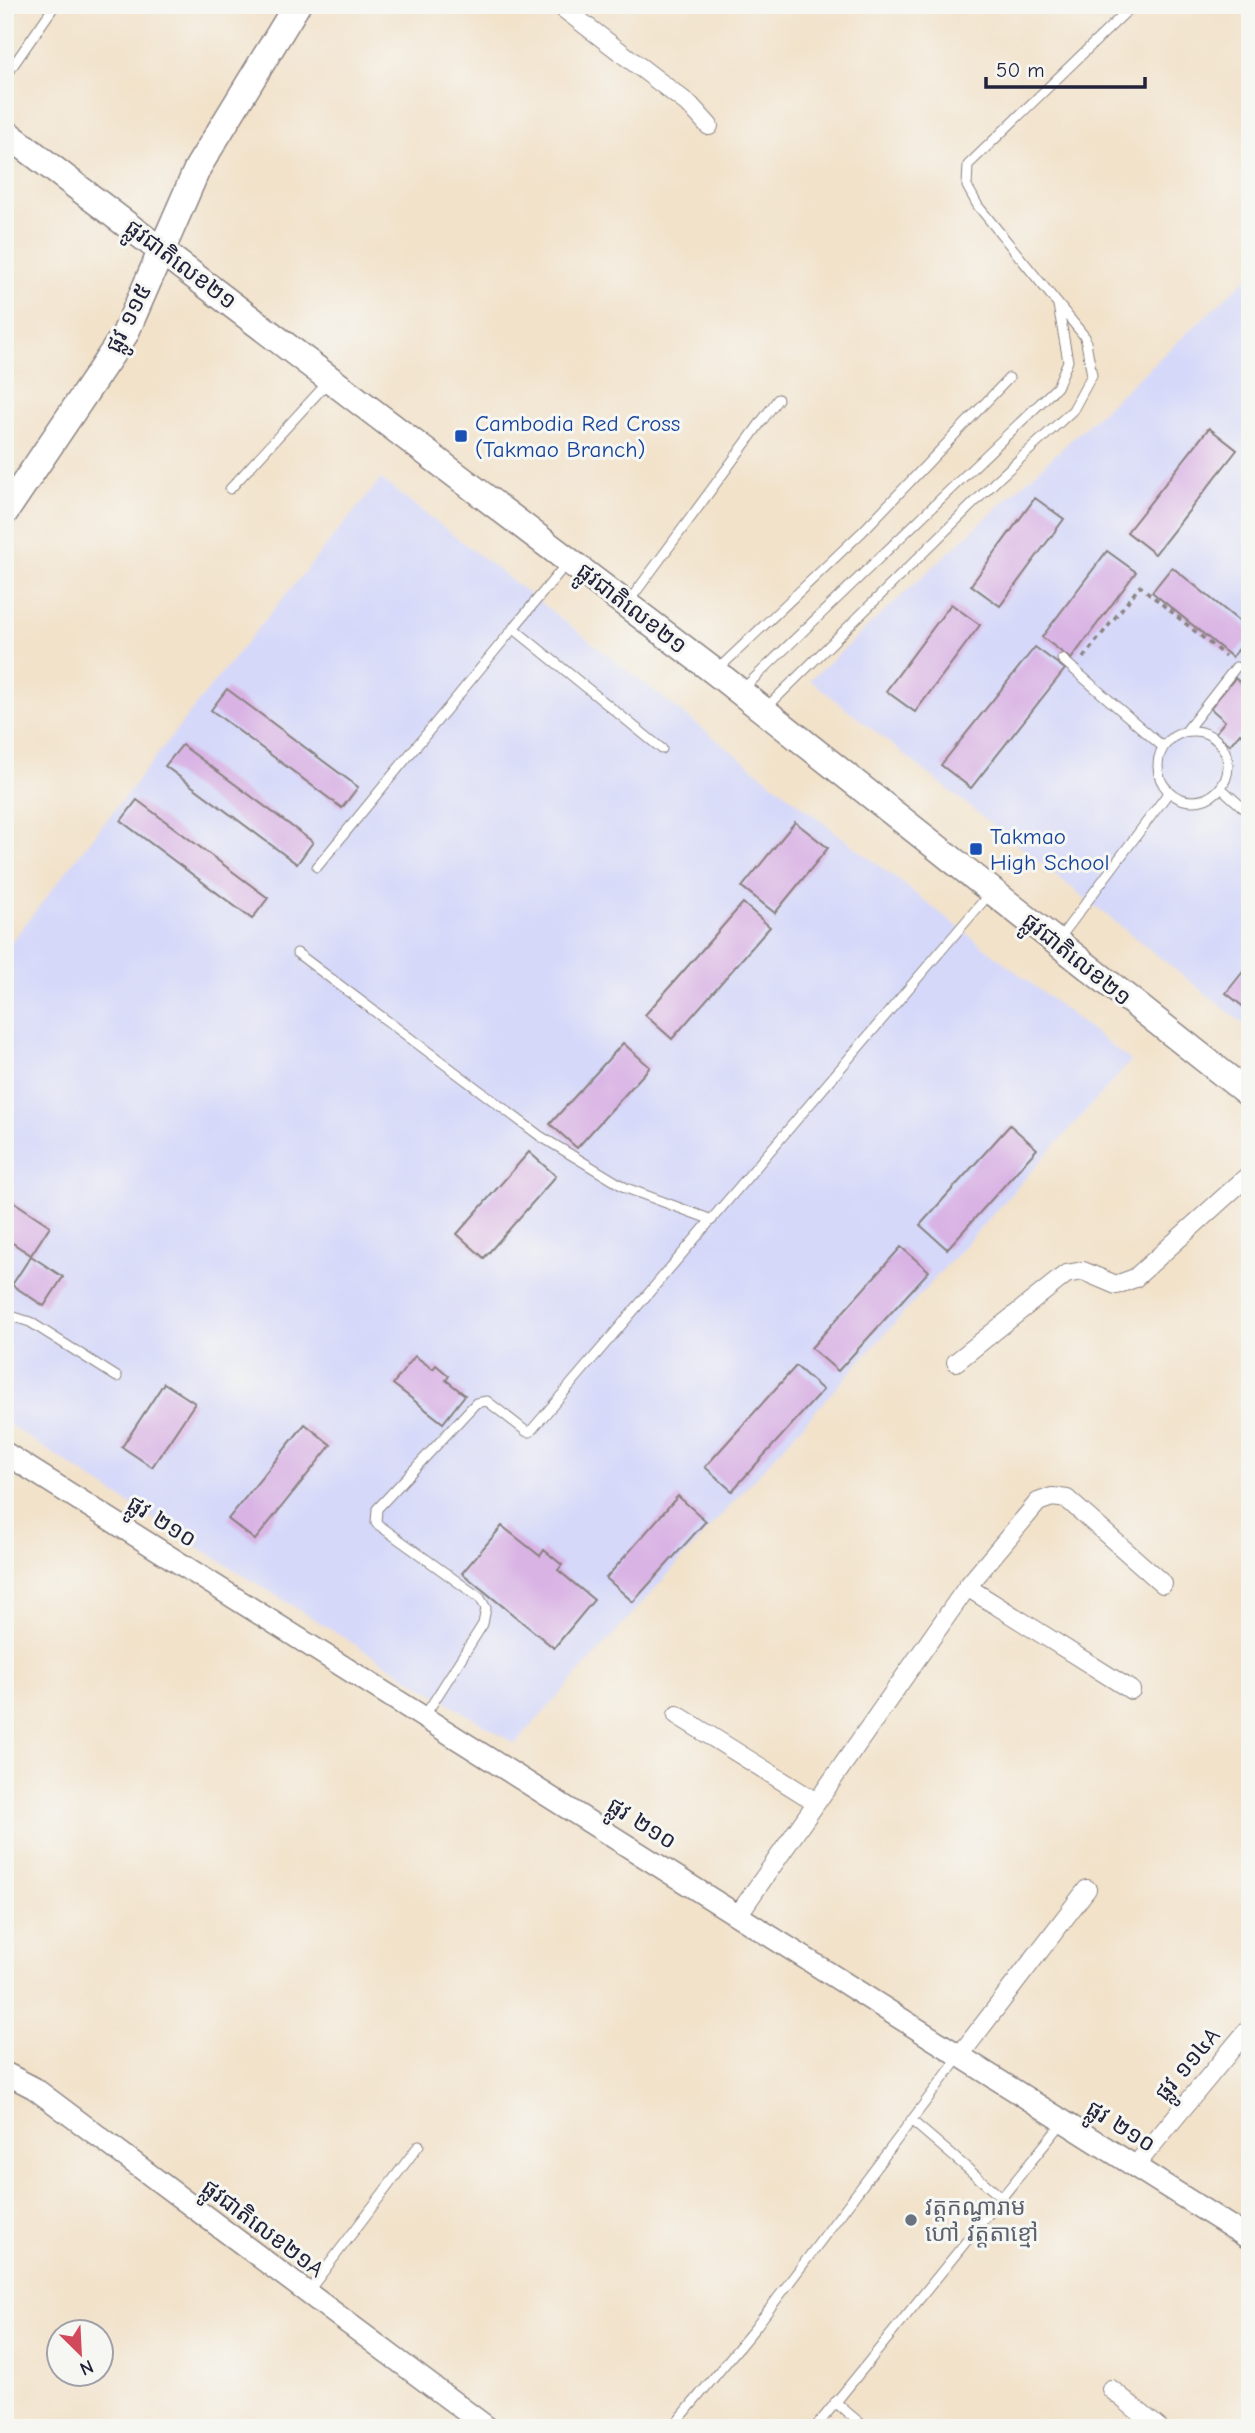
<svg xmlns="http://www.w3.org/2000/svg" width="1255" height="2433" font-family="'Comic Neue','Noto Sans Khmer',sans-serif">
	<rect width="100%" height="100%" fill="#f6f6f2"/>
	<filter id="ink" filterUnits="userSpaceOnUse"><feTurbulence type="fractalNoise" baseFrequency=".0143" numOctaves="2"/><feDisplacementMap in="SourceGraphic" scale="14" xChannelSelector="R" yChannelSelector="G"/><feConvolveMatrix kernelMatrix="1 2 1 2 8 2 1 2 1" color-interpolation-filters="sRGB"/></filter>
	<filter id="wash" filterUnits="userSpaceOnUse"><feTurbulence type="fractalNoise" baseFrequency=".00686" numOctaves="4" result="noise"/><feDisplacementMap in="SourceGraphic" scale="28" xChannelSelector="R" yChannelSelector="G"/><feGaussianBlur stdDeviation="1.57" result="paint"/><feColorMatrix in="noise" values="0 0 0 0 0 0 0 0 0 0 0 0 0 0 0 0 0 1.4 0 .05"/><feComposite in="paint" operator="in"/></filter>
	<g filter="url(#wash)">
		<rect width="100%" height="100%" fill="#f2e2ca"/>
		<path fill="#d5d8f9" d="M1250 275V1029L810 680Z
			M381 479 1131 1061 515 1744 145 1514 5 1422V950L214 682Z"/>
		<g id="blocks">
			<path fill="#d9b3e4" d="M1209 428 1237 450 1155 554 1127 532Z
				M1035 498 1064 519 1000 606 971 585Z
				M1107 551 1136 572 1071 659 1042 637Z
				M1172 567 1250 630V636L1232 657 1152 592Z
				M951 604 980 625 915 712 886 691Z
				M1035 647 1065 669 971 788 941 765Z
				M1235 678 1250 691V741L1240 733 1230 745 1215 733 1225 721 1210 708Z
				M227 689 358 787 342 808 211 710Z
				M182 745 313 842 297 864 165 766Z
				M137 800 268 898 252 919 121 821Z
				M795 822 828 848 775 913 742 887Z
				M743 903 770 927 672 1039 645 1015Z
				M1250 963V1012L1226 993Z
				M623 1043 650 1067 577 1148 550 1124Z
				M1010 1125 1037 1149 947 1249 920 1225Z
				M529 1152 556 1176 484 1258 457 1234Z
				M5 1196 50 1226 31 1255 5 1238Z
				M901 1247 929 1271 838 1371 811 1348Z
				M31 1256 63 1277 44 1306 12 1285Z
				M415 1356 433 1369 436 1365 449 1376 446 1380 465 1395 443 1423 393 1384Z
				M796 1366 823 1390 732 1491 705 1467Z
				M164 1383 195 1403 152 1467 122 1447Z
				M305 1424 331 1445 255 1540 228 1519Z
				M678 1496 706 1521 633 1602 606 1578Z
				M502 1526 540 1556 544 1550 562 1565 558 1570 594 1600 554 1648 462 1573Z"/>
		</g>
	</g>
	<g filter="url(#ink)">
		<use href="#blocks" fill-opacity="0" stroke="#8a8282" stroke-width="2"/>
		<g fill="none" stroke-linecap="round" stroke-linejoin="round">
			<g stroke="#8a8282" stroke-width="11">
				<path id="service" d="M5 77 55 5
					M230 489 328 382
					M627 604 778 399
					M513 628 662 749
					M1062 659 1163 747
					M716 671 863 531 1009 378
					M743 689 1057 387 1068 361 1058 305
					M765 709 997 480 1073 410 1092 375 1085 337 978 206 967 186 968 165 1133 5
					M1158 766a35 35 0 1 1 70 0a35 35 0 1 1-70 0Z
					M1186 731 1236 667
					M1221 788 1250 814
					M317 867 567 563
					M1059 939 1169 792
					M297 953 540 1136 626 1188 712 1220
					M5 1314 30 1322 117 1377
					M424 1717 483 1624 486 1608 480 1598 376 1523 377 1509 476 1403 487 1401 527 1432H530L991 892
					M911 2120 1002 2198
					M308 2292 419 2145
					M835 2402 866 2428
					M672 2428 755 2328 960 2056
					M815 2428 1063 2122"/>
			</g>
			<g stroke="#8a8282" stroke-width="20">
				<path id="minor" d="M559 5 691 106 709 126
					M956 1362 1066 1274 1083 1271 1116 1285 1135 1278 1250 1174
					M967 1587 1131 1690
					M677 1715 816 1802
					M738 1915 967 1587 1038 1502 1052 1497 1067 1499 1163 1584
					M960 2055 1087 1889
					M1135 2166 1250 2027
					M1111 2389 1159 2428"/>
			</g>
			<g stroke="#8a8282" stroke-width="24">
				<path id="tertiary" d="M5 1453 1250 2239
					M5 2073 34 2088 488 2428"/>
			</g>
			<g stroke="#8a8282" stroke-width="29">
				<path id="primary" d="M5 132 715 672 1250 1095
					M5 512 125 334 198 167 297 5"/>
			</g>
			<path stroke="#8a8282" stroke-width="3.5" stroke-dasharray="5 5" stroke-linecap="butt" d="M1083 658 1140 586 1225 656"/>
			<use href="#service" stroke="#fff" stroke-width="9"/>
			<use href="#minor" stroke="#fff" stroke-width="18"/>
			<use href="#tertiary" stroke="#fff" stroke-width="21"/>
			<use href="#primary" stroke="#fff" stroke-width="26"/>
		</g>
	</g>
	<g fill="#1a4fb4" stroke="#f6f6f2" stroke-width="2.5">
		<rect x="454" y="429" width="14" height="14" rx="3.5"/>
		<rect x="969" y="842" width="14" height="14" rx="3.5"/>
	</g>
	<circle fill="#6b7280" stroke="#f6f6f2" stroke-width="2.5" cx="911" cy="2220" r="7"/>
	<g text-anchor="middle" stroke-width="6" stroke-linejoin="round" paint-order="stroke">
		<g font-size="23" fill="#22223b" stroke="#f6f6f2">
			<text transform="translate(181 264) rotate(37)" y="8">ផ្លូវជាតិលេខ២១</text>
			<text transform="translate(128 318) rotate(-63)" y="8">ផ្លូវ ១១៥</text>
			<text transform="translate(632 608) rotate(38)" y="8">ផ្លូវជាតិលេខ២១</text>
			<text transform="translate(1077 959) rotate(39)" y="8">ផ្លូវជាតិលេខ២១</text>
			<text transform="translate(162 1521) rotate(32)" y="8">ផ្លូវ ២១០</text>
			<text transform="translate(642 1823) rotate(32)" y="8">ផ្លូវ ២១០</text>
			<text transform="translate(1187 2064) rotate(-50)" y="8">ផ្លូវ ១១៤A</text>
			<text transform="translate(1121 2126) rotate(32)" y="8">ផ្លូវ ២១០</text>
			<text transform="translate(263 2228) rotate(37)" y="8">ផ្លូវជាតិលេខ២១A</text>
		</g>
		<g font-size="23" fill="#164399" stroke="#f6f6f2" text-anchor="start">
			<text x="475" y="431">Cambodia Red Cross<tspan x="475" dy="26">(Takmao Branch)</tspan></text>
			<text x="990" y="844">Takmao<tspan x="990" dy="26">High School</tspan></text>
		</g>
		<g font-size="23" fill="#5b616d" stroke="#f6f6f2" text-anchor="start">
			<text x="925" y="2215">វត្តកណ្ធារាម<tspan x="925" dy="26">ហៅ វត្តតាខ្មៅ</tspan></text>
		</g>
	</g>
	<rect width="1255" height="2433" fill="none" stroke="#f6f6f2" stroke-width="28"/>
	<g transform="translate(80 2353) rotate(156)"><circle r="33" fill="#f6f6f2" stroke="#a1a1a9" stroke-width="2"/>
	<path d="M0-5L12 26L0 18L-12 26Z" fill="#d1495b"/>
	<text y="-10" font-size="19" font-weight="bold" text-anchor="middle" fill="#22223b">N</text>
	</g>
	<path d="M986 77v10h159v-10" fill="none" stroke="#22223b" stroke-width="3.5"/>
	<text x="996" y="77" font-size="21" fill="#22223b" stroke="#f6f6f2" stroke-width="5" paint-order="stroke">50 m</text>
</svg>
